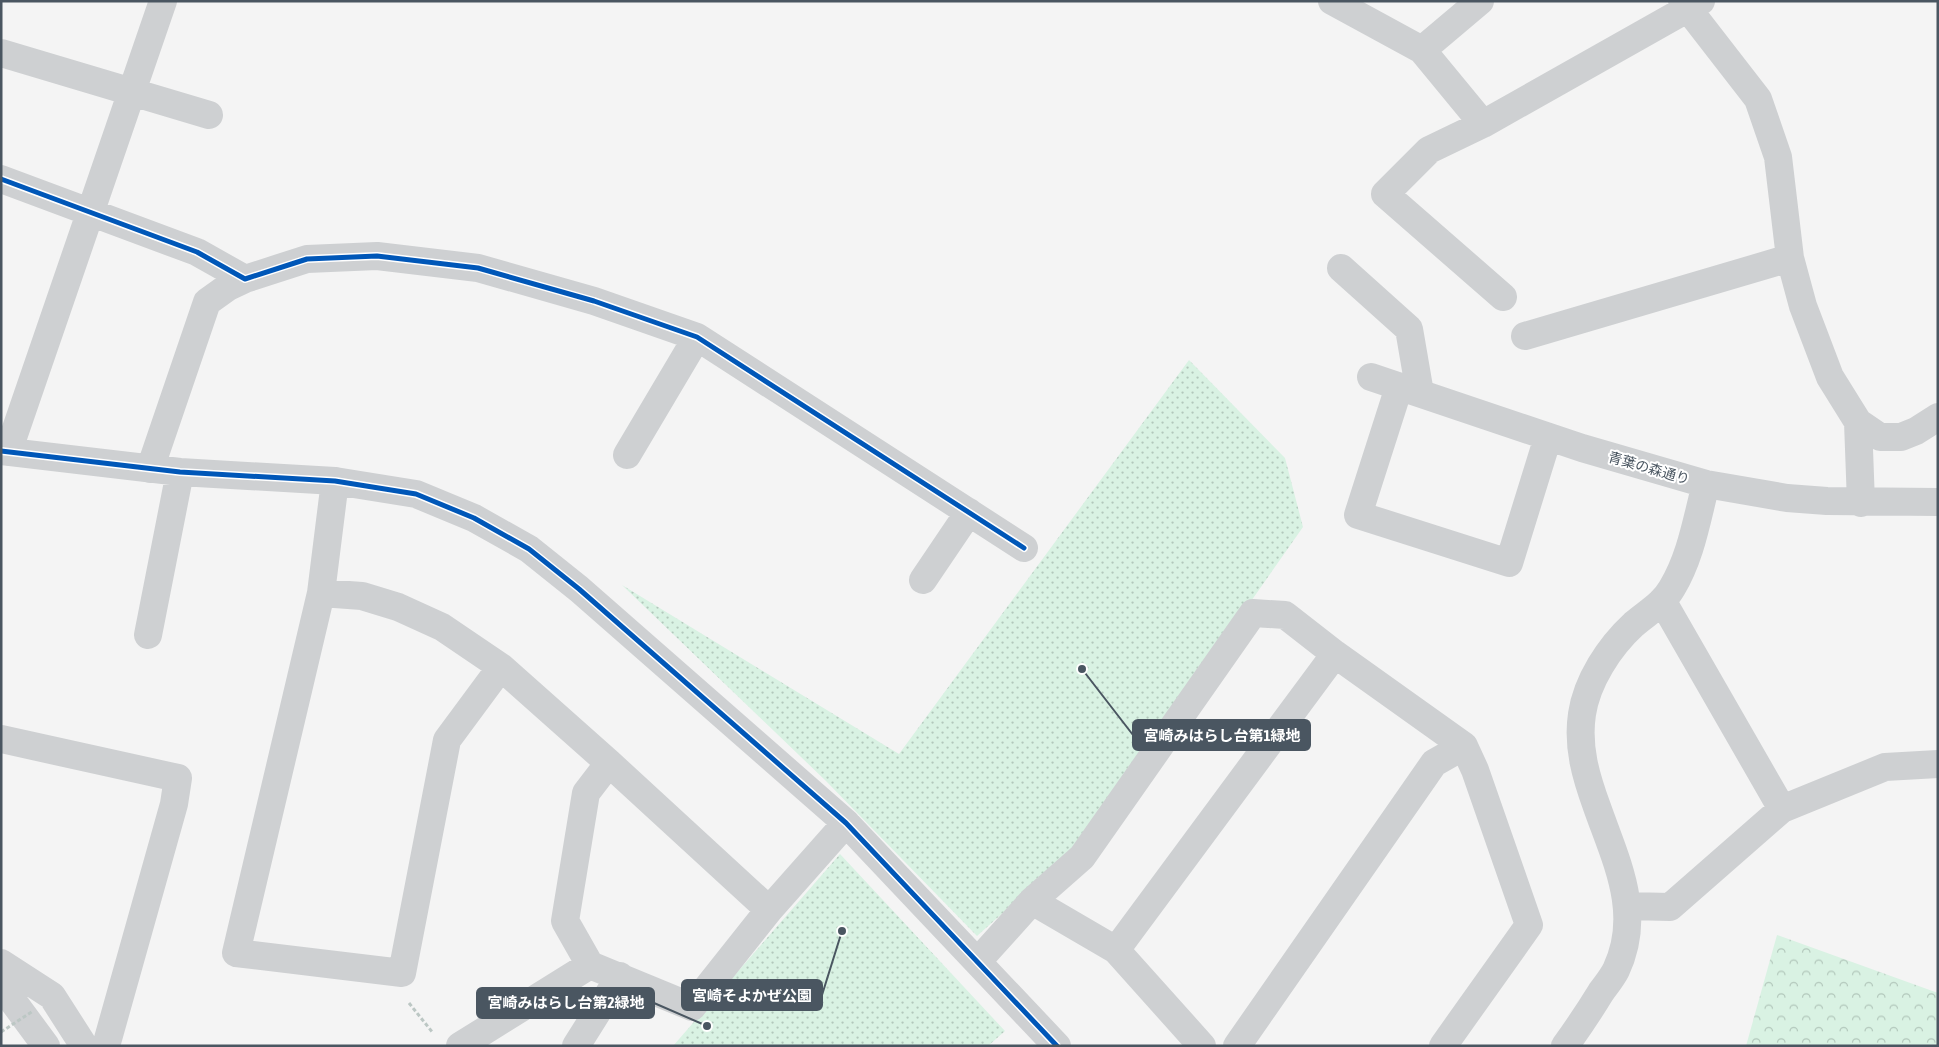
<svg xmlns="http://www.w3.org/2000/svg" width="1939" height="1047" font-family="'Asap Condensed','Noto Sans JP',sans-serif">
	<defs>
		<pattern id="forest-crowns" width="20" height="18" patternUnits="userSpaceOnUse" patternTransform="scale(1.25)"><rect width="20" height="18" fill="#d9f2e3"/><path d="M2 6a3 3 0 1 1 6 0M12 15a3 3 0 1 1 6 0" fill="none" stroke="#b2c7bb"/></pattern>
		<pattern id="park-dots" width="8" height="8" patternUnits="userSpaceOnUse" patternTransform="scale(1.25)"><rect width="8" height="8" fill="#d9f2e3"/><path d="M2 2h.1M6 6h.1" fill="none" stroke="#b2c7bb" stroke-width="1.8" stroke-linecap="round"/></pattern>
	</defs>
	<rect width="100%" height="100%" fill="#f4f4f4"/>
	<path fill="url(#forest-crowns)" d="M1777 935 1938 993V1046H1746Z"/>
	<path fill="url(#park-dots)" d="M1189 360 1285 458 1303 527 1083 841 977 936 826 781 622 585 899 754Z
		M840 854 1005 1031 988 1046H673Z"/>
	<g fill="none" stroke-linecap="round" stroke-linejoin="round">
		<path stroke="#bcc7c4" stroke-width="3" stroke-dasharray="4 2.5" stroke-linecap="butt" d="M409 1003 433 1033"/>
		<path stroke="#ced0d2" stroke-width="28" d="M1332 1 1422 50 1480 1
			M1682 1 1758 99 1778 157 1790 258 1803 306 1830 377 1858 422 1880 437H1901L1916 431 1938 417
			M1422 50 1483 124
			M1 53 209 115
			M1 179 197 252 245 279 307 259 377 256 478 268 594 301 697 337 1024 548
			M1341 268 1409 329 1420 393
			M1503 297 1385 194 1429 150 1483 124 1701 1
			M1525 336 1790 258
			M1371 377 1582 448 1706 484 1787 498 1827 501 1938 502
			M1399 387 1358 515 1509 563 1548 437
			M1858 422 1861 503
			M1 451 180 472 335 481 416 494 474 518 529 549 579 589 846 823 1057 1046
			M8 452 163 1
			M627 455 697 337
			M150 469 207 302 228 287 245 279
			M335 481 321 593 236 953 402 973 447 740 501 667
			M923 580 969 512
			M321 593 362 596 398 607 442 627 501 667 609 763 769 910
			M1663 602 1782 809
			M148 635 180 472
			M1 739 178 778 174 804 106 1046
			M609 763 586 793 565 921 590 965 692 1007 769 910 846 823
			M1032 901 1116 950 1202 1046
			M1628 906 1670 907 1782 809 1885 767 1938 764
			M1116 950 1335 654
			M978 961 1032 901 1082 857 1253 613 1285 615 1335 654 1464 746 1475 770 1529 925 1443 1046
			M1 963 52 996 84 1046
			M1 985 46 1046
			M460 1046 590 965
			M576 1046 620 976
			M1237 1046 1434 763 1464 746
			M1565 1046C1578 1028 1590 1010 1601 992 1606 985 1612 978 1616 970 1643 913 1616 861 1597 807 1586 777 1577 747 1582 714 1587 681 1609 647 1634 624 1648 612 1663 604 1672 588 1691 557 1697 518 1706 484"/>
		<path stroke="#bcc7c4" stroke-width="3" stroke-dasharray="4 2.5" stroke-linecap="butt" d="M1 1032 33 1011"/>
		<g stroke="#fff" stroke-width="8">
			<path id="cycleway" d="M1 179 197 252 245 279 307 259 377 256 478 268 594 301 697 337 1024 548
				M1 451 180 472 335 481 416 494 474 518 529 549 579 589 846 823 1057 1046"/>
		</g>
		<use href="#cycleway" stroke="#0057b8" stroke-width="5"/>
	</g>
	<g text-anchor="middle" stroke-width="4" stroke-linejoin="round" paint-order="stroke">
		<g font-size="14" fill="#4a5661" stroke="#fff">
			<text transform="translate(1649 468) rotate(16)" y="5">青葉の森通り</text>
		</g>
	</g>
	<path fill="none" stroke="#4a5661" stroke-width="2" d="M1082 669L1133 735M842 931L822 995M707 1026L654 1003"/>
	<g fill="#4a5661" stroke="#fff" stroke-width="2">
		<circle cx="1082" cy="669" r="5"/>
		<circle cx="842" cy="931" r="5"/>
		<circle cx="707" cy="1026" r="5"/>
	</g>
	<g fill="#4a5661" stroke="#4a5661" stroke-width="2">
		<rect x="1133" y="720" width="177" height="30" rx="5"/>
		<rect x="682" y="980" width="140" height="30" rx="5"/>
		<rect x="477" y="988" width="177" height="30" rx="5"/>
	</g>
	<g font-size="15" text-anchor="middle" font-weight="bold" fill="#fff">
		<text x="1222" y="741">宮崎みはらし台第1緑地</text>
		<text x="752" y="1001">宮崎そよかぜ公園</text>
		<text x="566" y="1008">宮崎みはらし台第2緑地</text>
	</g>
	<rect width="1939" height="1047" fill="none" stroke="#4a5661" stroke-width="5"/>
</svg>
